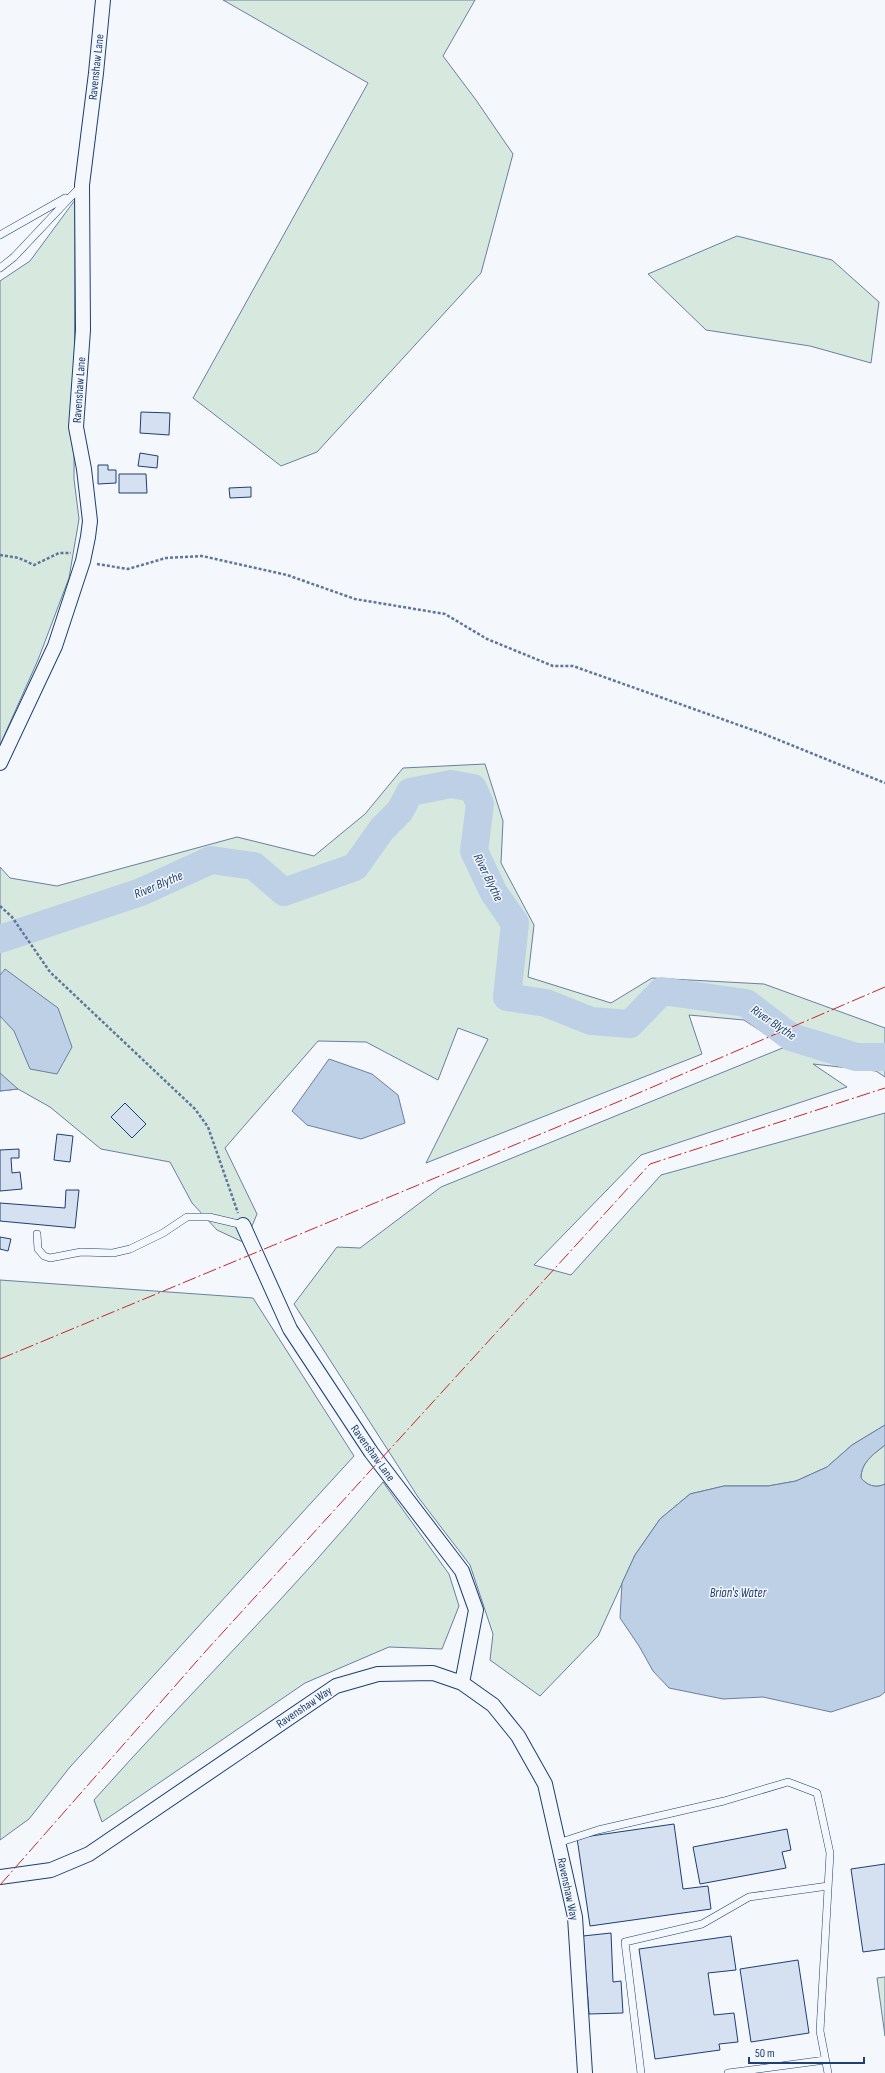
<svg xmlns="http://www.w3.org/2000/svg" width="885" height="2073" font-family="'Sofia Sans Condensed',sans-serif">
	<rect width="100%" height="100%" fill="#f4f7fb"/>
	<path fill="#d7e8df" stroke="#687fa3" d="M223 0H475L443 56 476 100 513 154 481 273 317 452 281 466 193 398 368 83Z
		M75 200 74 479 79 519 69 578 38 660 0 745V281L30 261Z
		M737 236 832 260 879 302 871 363 810 346 706 330 648 274Z
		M485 764 503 821 501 863 534 925 528 977 611 1003 652 978 764 984 885 1028V1077L876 1071 813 1064 847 1087 641 1155 534 1265 571 1275 661 1175 885 1113V1425L852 1445 827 1467 796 1481 768 1486H724L690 1494 660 1519 635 1555 598 1636 540 1696 490 1660 493 1634 470 1565 418 1497 294 1304 337 1247 360 1248 441 1187 785 1047 744 1020 689 1015 702 1054 426 1163 488 1039 458 1028 438 1080 366 1042 318 1041 225 1148 257 1214 245 1243 217 1230 192 1203 170 1162 101 1149 50 1107 18 1089 0 1091V867L10 878 57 886 237 837 314 856 365 814 403 768Z
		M0 1280 253 1298 354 1456 70 1767 29 1819 0 1840Z
		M885 1445V1484C875 1489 867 1485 861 1478 861 1462 874 1454 885 1445Z
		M383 1482 449 1574 459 1606 442 1649 389 1647 305 1683 102 1822 94 1800C189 1693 293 1593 383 1482Z
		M885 1977V2036L877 1978Z"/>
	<path fill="#bed0e5" stroke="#687fa3" d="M5 969 58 1008 72 1047 57 1074 30 1069 14 1031 0 1016V975Z
		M329 1059 372 1074 398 1095 405 1123 361 1139 307 1125 292 1111Z
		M0 1073 18 1089 0 1091Z
		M885 1425V1445C874 1454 861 1462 861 1478 867 1485 875 1489 885 1484V1692L880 1696 831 1712 763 1697 723 1699 669 1688 653 1671 639 1646 620 1618 622 1583 635 1555 660 1519 690 1494 724 1486H768L796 1481 827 1467 852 1445Z"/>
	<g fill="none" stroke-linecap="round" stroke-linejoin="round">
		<path stroke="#bed0e5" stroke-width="28" d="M0 939 141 892 211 860 254 866 284 892 355 867 382 829 400 811 410 792 451 784 473 788 480 804 474 851 494 893 515 923 507 997 546 1003 591 1021 630 1024 662 991 746 1003 791 1037 856 1057H885"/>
	</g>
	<path fill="#d5e0f0" stroke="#1d3f73" d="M141 412 170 413 169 435 140 433Z
		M140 453 158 456 157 468 138 466Z
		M98 465H108V470H116V483L98 484Z
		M119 474H146L147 493H119Z
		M251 487V497L230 498 229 488Z
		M125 1103 146 1124 132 1138 111 1117Z
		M57 1134 73 1136 70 1162 54 1160Z
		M19 1149V1158H11L12 1173 20 1172 22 1189 0 1191V1150Z
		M66 1190H79L75 1228 0 1221V1203L65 1208Z
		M0 1237 11 1239 8 1251 0 1249Z
		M674 1824 683 1889 708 1886 711 1909 590 1926 577 1838Z
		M787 1829 791 1850 782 1852 786 1868 700 1884 693 1847Z
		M885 1864V1949L863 1952 851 1869Z
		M611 1933 613 1982 621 1981 623 2013 589 2014 583 1936Z
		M731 1936 736 1970 708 1973 714 2015 734 2013 738 2042 719 2044 720 2050 655 2059 639 1949Z
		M798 1960 809 2033 751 2042 740 1969Z"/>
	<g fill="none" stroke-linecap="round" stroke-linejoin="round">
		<g stroke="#1d3f73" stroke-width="8">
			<path id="service" d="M0 235 65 198
				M0 268 14 257 82 185
				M37 1234 38 1249 44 1256 50 1258 81 1252 113 1253 130 1249 163 1233 187 1217H209L243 1225
				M558 1843 598 1830 724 1801 788 1782 817 1793 830 1853 820 2031 828 2073
				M641 2073 625 1942 702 1924 749 1897 828 1886
				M728 2073 825 2060"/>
		</g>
		<g stroke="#1d3f73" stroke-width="16">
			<path id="minor" d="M0 763 55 646 83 561 88 537 90 521 84 469 76 427 83 330 82 185 96 73 103 0
				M243 1225 290 1329 371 1452 462 1571 476 1610 462 1683
				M0 1877 51 1870 89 1854 336 1686 378 1674 433 1673 462 1683 493 1705 518 1736 545 1784 575 1917 585 2073"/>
		</g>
		<path stroke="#5e769c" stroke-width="2.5" stroke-dasharray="3 2" stroke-linecap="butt" d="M0 555 19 558 34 565 59 553H71
			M97 564 128 569 166 558 202 556 287 575 355 599 445 614 487 639 553 666H573L764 734 885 783
			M0 906 12 917 50 972 195 1109 208 1127 238 1213"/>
		<use href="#service" stroke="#f4f7fb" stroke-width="7"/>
		<use href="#minor" stroke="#f4f7fb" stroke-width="14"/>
		<path stroke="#c62828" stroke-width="1" stroke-dasharray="14 3 2 3" stroke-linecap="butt" d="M0 1359 620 1101 885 987
			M0 1885 204 1653 650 1164 885 1088"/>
	</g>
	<g text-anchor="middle" stroke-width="3" stroke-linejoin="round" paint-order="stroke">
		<g font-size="12" fill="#1d3f73" stroke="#f4f7fb">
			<text transform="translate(96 67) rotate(-84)" y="4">Ravenshaw Lane</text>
			<text transform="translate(79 390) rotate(-86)" y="4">Ravenshaw Lane</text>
			<text transform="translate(373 1453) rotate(54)" y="4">Ravenshaw Lane</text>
			<text transform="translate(304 1707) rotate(-34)" y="4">Ravenshaw Way</text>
			<text transform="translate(568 1889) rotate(78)" y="4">Ravenshaw Way</text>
		</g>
		<g font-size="13" font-style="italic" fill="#1d3f73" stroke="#f4f7fb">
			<text transform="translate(489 877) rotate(64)" y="5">River Blythe</text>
			<text transform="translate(158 884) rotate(-23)" y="5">River Blythe</text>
			<text transform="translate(774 1022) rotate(34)" y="5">River Blythe</text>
			<text x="738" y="1597">Brian's Water</text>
		</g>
	</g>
	<path d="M749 2057v6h115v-6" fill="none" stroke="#1d3f73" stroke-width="2"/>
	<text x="755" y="2057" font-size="12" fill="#1d3f73" stroke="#f4f7fb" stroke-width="3" paint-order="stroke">50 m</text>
</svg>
